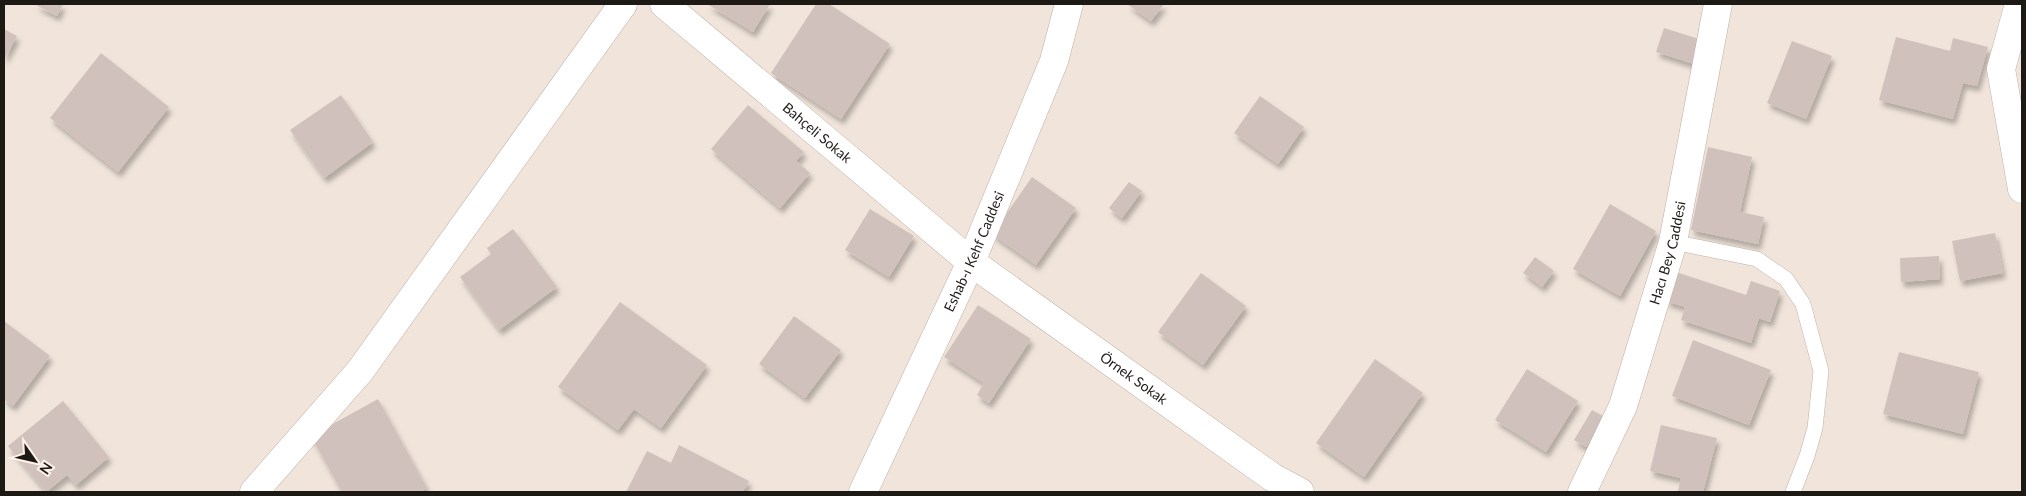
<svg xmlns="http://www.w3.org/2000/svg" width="2026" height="496" font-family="Lato,sans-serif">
	<defs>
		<filter id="shadow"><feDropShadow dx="3" dy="5.5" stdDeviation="2.5" flood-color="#0004"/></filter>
	</defs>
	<rect width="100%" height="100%" fill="#f1e5db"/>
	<path fill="#d0c1bc" filter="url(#shadow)" d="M34 4H63L57 16Z
		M707 4H770L753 32Z
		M816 4H829L890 44 841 119 771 73Z
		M1127 4H1164L1151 21Z
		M1664 28 1702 40 1694 64 1656 52Z
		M4 29 17 36 5 58 4 57Z
		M1896 37 1950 51 1953 38 1988 47 1977 86 1963 83 1953 119 1879 100Z
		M1792 41 1832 56 1806 119 1767 103Z
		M101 53 169 107 118 172 50 118Z
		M341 95 373 142 324 178 290 130Z
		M1260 96 1304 127 1278 164 1234 133Z
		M748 105 804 152 796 161 810 173 780 208 711 149Z
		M1708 147 1752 157 1740 212 1764 217 1758 244 1691 230Z
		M1032 177 1076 208 1036 265 992 234Z
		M1129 182 1142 191 1122 218 1109 208Z
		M1610 204 1656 231 1620 296 1573 269Z
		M870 209 914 236 889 277 845 250Z
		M513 229 557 287 499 330 460 277 491 254 487 248Z
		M1995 233 2003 273 1960 281 1952 241Z
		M1939 256 1940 279 1901 282 1900 258Z
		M1535 257 1554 271 1542 287 1523 273Z
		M1676 272 1746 295 1751 281 1780 291 1770 322 1759 318 1751 343 1681 320 1685 307 1666 301Z
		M1201 273 1246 306 1203 365 1158 332Z
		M620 302 707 365 661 428 634 409 618 430 558 387Z
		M978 305 1031 339 989 403 977 395 984 383 944 357Z
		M794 316 841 350 805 398 759 364Z
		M4 321 50 356 13 406 4 399Z
		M1693 340 1771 370 1749 425 1672 396Z
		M1899 352 1979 372 1963 434 1883 414Z
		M1375 359 1423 393 1364 477 1316 443Z
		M1527 369 1578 401 1546 452 1495 420Z
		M378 399 427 488 420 492H342L311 436Z
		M63 401 109 457 76 485 67 475 46 492 8 446Z
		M1592 410 1605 417 1586 447 1574 440Z
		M1661 425 1717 438 1703 492 1678 491 1681 478 1650 471Z
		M679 445 749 481 743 492H626L647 451 671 463Z"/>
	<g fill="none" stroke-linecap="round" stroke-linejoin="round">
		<g stroke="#bdb1a8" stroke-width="16">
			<path id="service" d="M1673 242 1757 259 1786 279 1803 304 1821 371 1815 428 1807 456 1793 492"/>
		</g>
		<g stroke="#bdb1a8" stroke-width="29">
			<path id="minor" d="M2019 4 2001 69 2022 189
				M254 492 360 371 623 4"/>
		</g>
		<g stroke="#bdb1a8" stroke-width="29">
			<g id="tertiary">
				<path id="s1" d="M664 4 971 262 1272 477 1300 492"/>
				<path id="s2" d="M863 492 971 262 1054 61 1069 4"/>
				<path id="s3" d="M1582 492 1623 406 1673 242 1718 4"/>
			</g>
		</g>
		<use href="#service" stroke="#fff" stroke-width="15"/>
		<use href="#minor" stroke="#fff" stroke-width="28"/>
		<use href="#tertiary" stroke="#fff" stroke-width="28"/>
	</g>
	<g text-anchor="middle" stroke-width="4" stroke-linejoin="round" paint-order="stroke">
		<g font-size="14" fill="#1d1915" stroke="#fff2e8">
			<text dy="5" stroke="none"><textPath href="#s1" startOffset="200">Bahçeli Sokak</textPath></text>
			<text dy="5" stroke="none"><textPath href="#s2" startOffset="265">Eshab-ı Kehf Caddesi</textPath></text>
			<text dy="5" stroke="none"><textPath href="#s3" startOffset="255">Hacı Bey Caddesi</textPath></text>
			<text dy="5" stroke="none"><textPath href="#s1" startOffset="601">Örnek Sokak</textPath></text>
		</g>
	</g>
	<rect width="2026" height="496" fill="none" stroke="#1d1915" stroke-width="10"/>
	<g transform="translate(35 461) rotate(124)" stroke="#fff2e8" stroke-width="4" paint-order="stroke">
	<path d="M0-4L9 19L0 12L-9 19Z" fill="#1d1915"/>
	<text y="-8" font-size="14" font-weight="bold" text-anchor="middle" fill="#1d1915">N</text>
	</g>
</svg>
